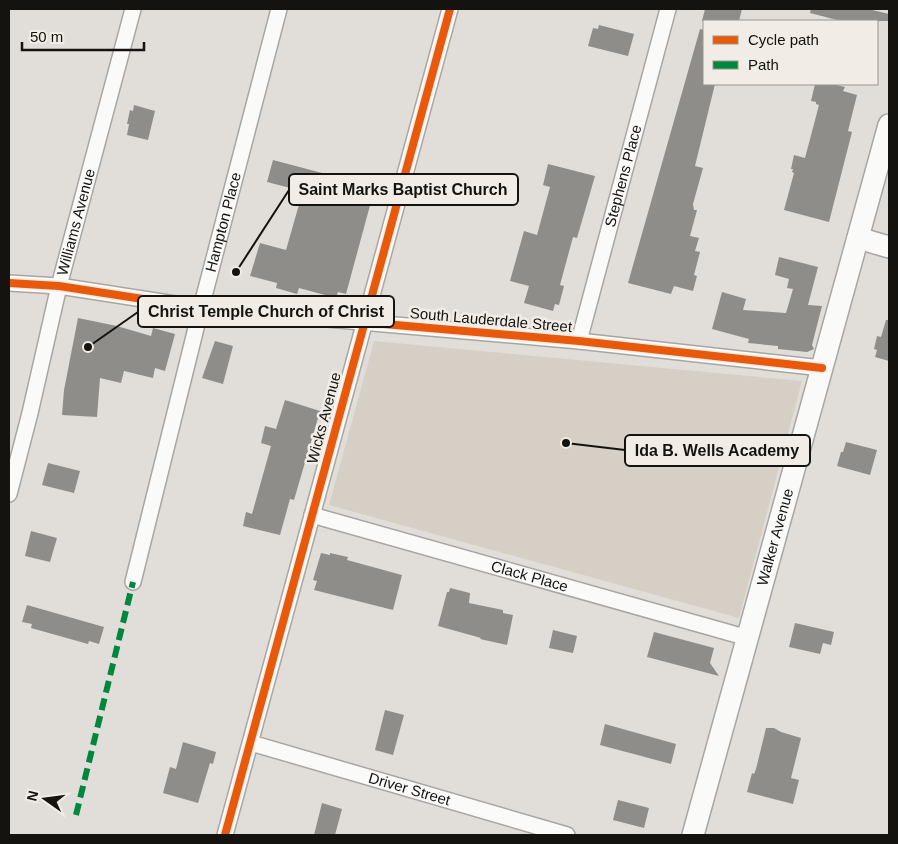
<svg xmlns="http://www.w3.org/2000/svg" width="898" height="844" font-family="Arial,sans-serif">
	<rect width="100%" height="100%" fill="#e1deda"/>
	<path fill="#d6cfc6" d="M374 341 802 381 739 618 329 505Z"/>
	<path fill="#8f8d8a" d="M705 9H742L739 21H702Z
		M811 9H868L889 14V21H841L810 13Z
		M599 25 634 34 628 56 588 46 593 28 598 29Z
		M700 29 704 30V84H715L695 166 703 168 693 204 694 210H697L690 236 699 238 695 251 700 252 694 275 697 276 693 291 674 286 671 294 628 283Z
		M815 84H832L845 87 843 91 857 95 848 131 852 132 829 222 784 210 794 173 792 172 793 169H791L794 155 805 158 819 105 816 104V102L811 101Z
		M134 105 155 111 148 140 127 135 129 124H127L130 110 133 111Z
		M273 160 375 187 346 294 338 292 336 298 299 288 297 294 276 288 277 283 250 276 260 243 286 250 302 194V191L267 182Z
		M548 164 595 176 577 238 573 237 560 285 564 286 559 305 555 304 553 311 524 303 529 286 510 281 524 231 537 235 550 187 543 185Z
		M779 257 818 267 808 305 822 306 812 345 814 349 807 352 778 349V346L748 343 749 339 712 329 722 292 746 299 743 310 786 313 793 289 787 288 789 279 775 275Z
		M78 318 117 326 151 336 153 328 175 334 165 371 155 368 153 378 124 371 121 383 100 378 97 417 62 415 64 390Z
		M886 320H889V361L875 357 877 350 874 349 877 336 881 337Z
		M215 341 233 346 223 384 202 378Z
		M285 400 320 411 294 500 290 499 280 535 243 526 246 512 252 514 271 446 261 443 265 426 276 429Z
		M846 442 877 450 870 475 837 466 841 452H843Z
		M48 463 80 471 74 493 42 485Z
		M31 531 57 538 50 562 25 556Z
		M321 553 330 555V553L348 557 347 560 402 575 393 610 314 590 317 581 313 580Z
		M450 588 470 593 469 603 503 610V613L513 615 507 645 480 639 481 638 438 626 447 592H449Z
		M27 605 104 627 99 644 89 641 88 644 31 628 32 624 22 622Z
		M795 623 834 632 831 645 823 643 820 654 789 647Z
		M553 630 577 636 573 653 549 648Z
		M654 632 714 648 710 663 719 676 647 657Z
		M385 710 404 715 393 755 375 750Z
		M605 724 676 744 671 764 600 745Z
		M766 728H774L781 732 801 738 791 778 799 780 793 804 747 792 752 773 754 774 756 769Z
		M183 742 216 752 213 764 210 763 198 803 163 793 170 767 176 769Z
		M618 800 649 808 644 828 613 820Z
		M322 803 342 809 335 835H314Z"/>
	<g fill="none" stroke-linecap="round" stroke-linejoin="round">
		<g stroke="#a8a6a3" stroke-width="18">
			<g id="street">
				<path d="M9 283 59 286 201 308 579 341 822 368"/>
				<path id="s1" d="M579 341 668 9"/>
				<path id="s2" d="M9 494 30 413 59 286 133 9"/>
				<path id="s3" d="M312 515 748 638"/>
				<path id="s4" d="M133 582 201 308 279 9"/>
				<path id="s5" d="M251 743 567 835"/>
				<path d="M225 835 450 9"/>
			</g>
		</g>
		<g stroke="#a8a6a3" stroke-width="24">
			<g id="secondary">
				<path d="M858 238 889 247"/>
				<path id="s6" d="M693 835 889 125"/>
			</g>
		</g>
		<use href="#street" stroke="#fafaf9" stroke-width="15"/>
		<use href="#secondary" stroke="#fafaf9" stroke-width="21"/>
		<path stroke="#00873e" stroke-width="6" stroke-dasharray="12 6" stroke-linecap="butt" d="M76 815 133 582"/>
		<g stroke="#f1ece5" stroke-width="11">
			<path id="cycleway" d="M9 283 59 286 201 308 579 341 822 368
				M225 835 450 9"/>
		</g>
		<use href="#cycleway" stroke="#e8590c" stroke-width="8"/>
	</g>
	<g text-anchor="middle" stroke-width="5" stroke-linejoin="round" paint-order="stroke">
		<g font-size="15" fill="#141310" stroke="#f1ece5">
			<text dy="5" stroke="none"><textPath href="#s1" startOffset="171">Stephens Place</textPath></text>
			<text dy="5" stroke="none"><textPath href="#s2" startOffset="280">Williams Avenue</textPath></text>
			<text dy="5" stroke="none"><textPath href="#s4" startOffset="371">Hampton Place</textPath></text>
			<text transform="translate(491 320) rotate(5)" y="5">South Lauderdale Street</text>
			<text transform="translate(324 418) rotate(-75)" y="5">Wicks Avenue</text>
			<text dy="5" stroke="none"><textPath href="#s6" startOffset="309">Walker Avenue</textPath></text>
			<text dy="5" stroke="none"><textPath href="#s3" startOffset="226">Clack Place</textPath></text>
			<text dy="5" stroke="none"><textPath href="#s5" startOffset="165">Driver Street</textPath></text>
		</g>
	</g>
	<path fill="none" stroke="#141310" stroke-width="2" d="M236 272L289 190M88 347L138 312M566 443L625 450"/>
	<g fill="#141310" stroke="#f1ece5" stroke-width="2">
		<circle cx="236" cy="272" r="5"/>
		<circle cx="88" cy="347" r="5"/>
		<circle cx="566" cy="443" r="5"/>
	</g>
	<g fill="#f1ece5" stroke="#141310" stroke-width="2">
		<rect x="289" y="174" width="229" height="31" rx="5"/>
		<rect x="138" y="296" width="256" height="31" rx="5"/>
		<rect x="625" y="435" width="185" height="31" rx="5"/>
	</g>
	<g font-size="16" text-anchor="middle" font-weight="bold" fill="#141310">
		<text x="403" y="195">Saint Marks Baptist Church</text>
		<text x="266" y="317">Christ Temple Church of Christ</text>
		<text x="717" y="456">Ida B. Wells Academy</text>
	</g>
	<rect width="898" height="844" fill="none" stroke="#141310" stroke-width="20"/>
	<rect x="703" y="20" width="175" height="65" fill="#f1ece5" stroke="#999590"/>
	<rect x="713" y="36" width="25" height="8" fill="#e8590c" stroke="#999590"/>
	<text x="748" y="45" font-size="15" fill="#141310">Cycle path</text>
	<rect x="713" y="61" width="25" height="8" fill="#00873e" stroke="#999590"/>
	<text x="748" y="70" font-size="15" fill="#141310">Path</text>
	<g transform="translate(45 799) rotate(284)" stroke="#f1ece5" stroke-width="4" paint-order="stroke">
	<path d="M0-4L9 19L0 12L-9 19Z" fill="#141310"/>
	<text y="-8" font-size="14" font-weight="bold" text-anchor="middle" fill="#141310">N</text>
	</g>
	<path d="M22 42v8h122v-8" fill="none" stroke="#141310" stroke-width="2.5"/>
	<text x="30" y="42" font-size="15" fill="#141310" stroke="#f1ece5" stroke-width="4" paint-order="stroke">50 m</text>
</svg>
